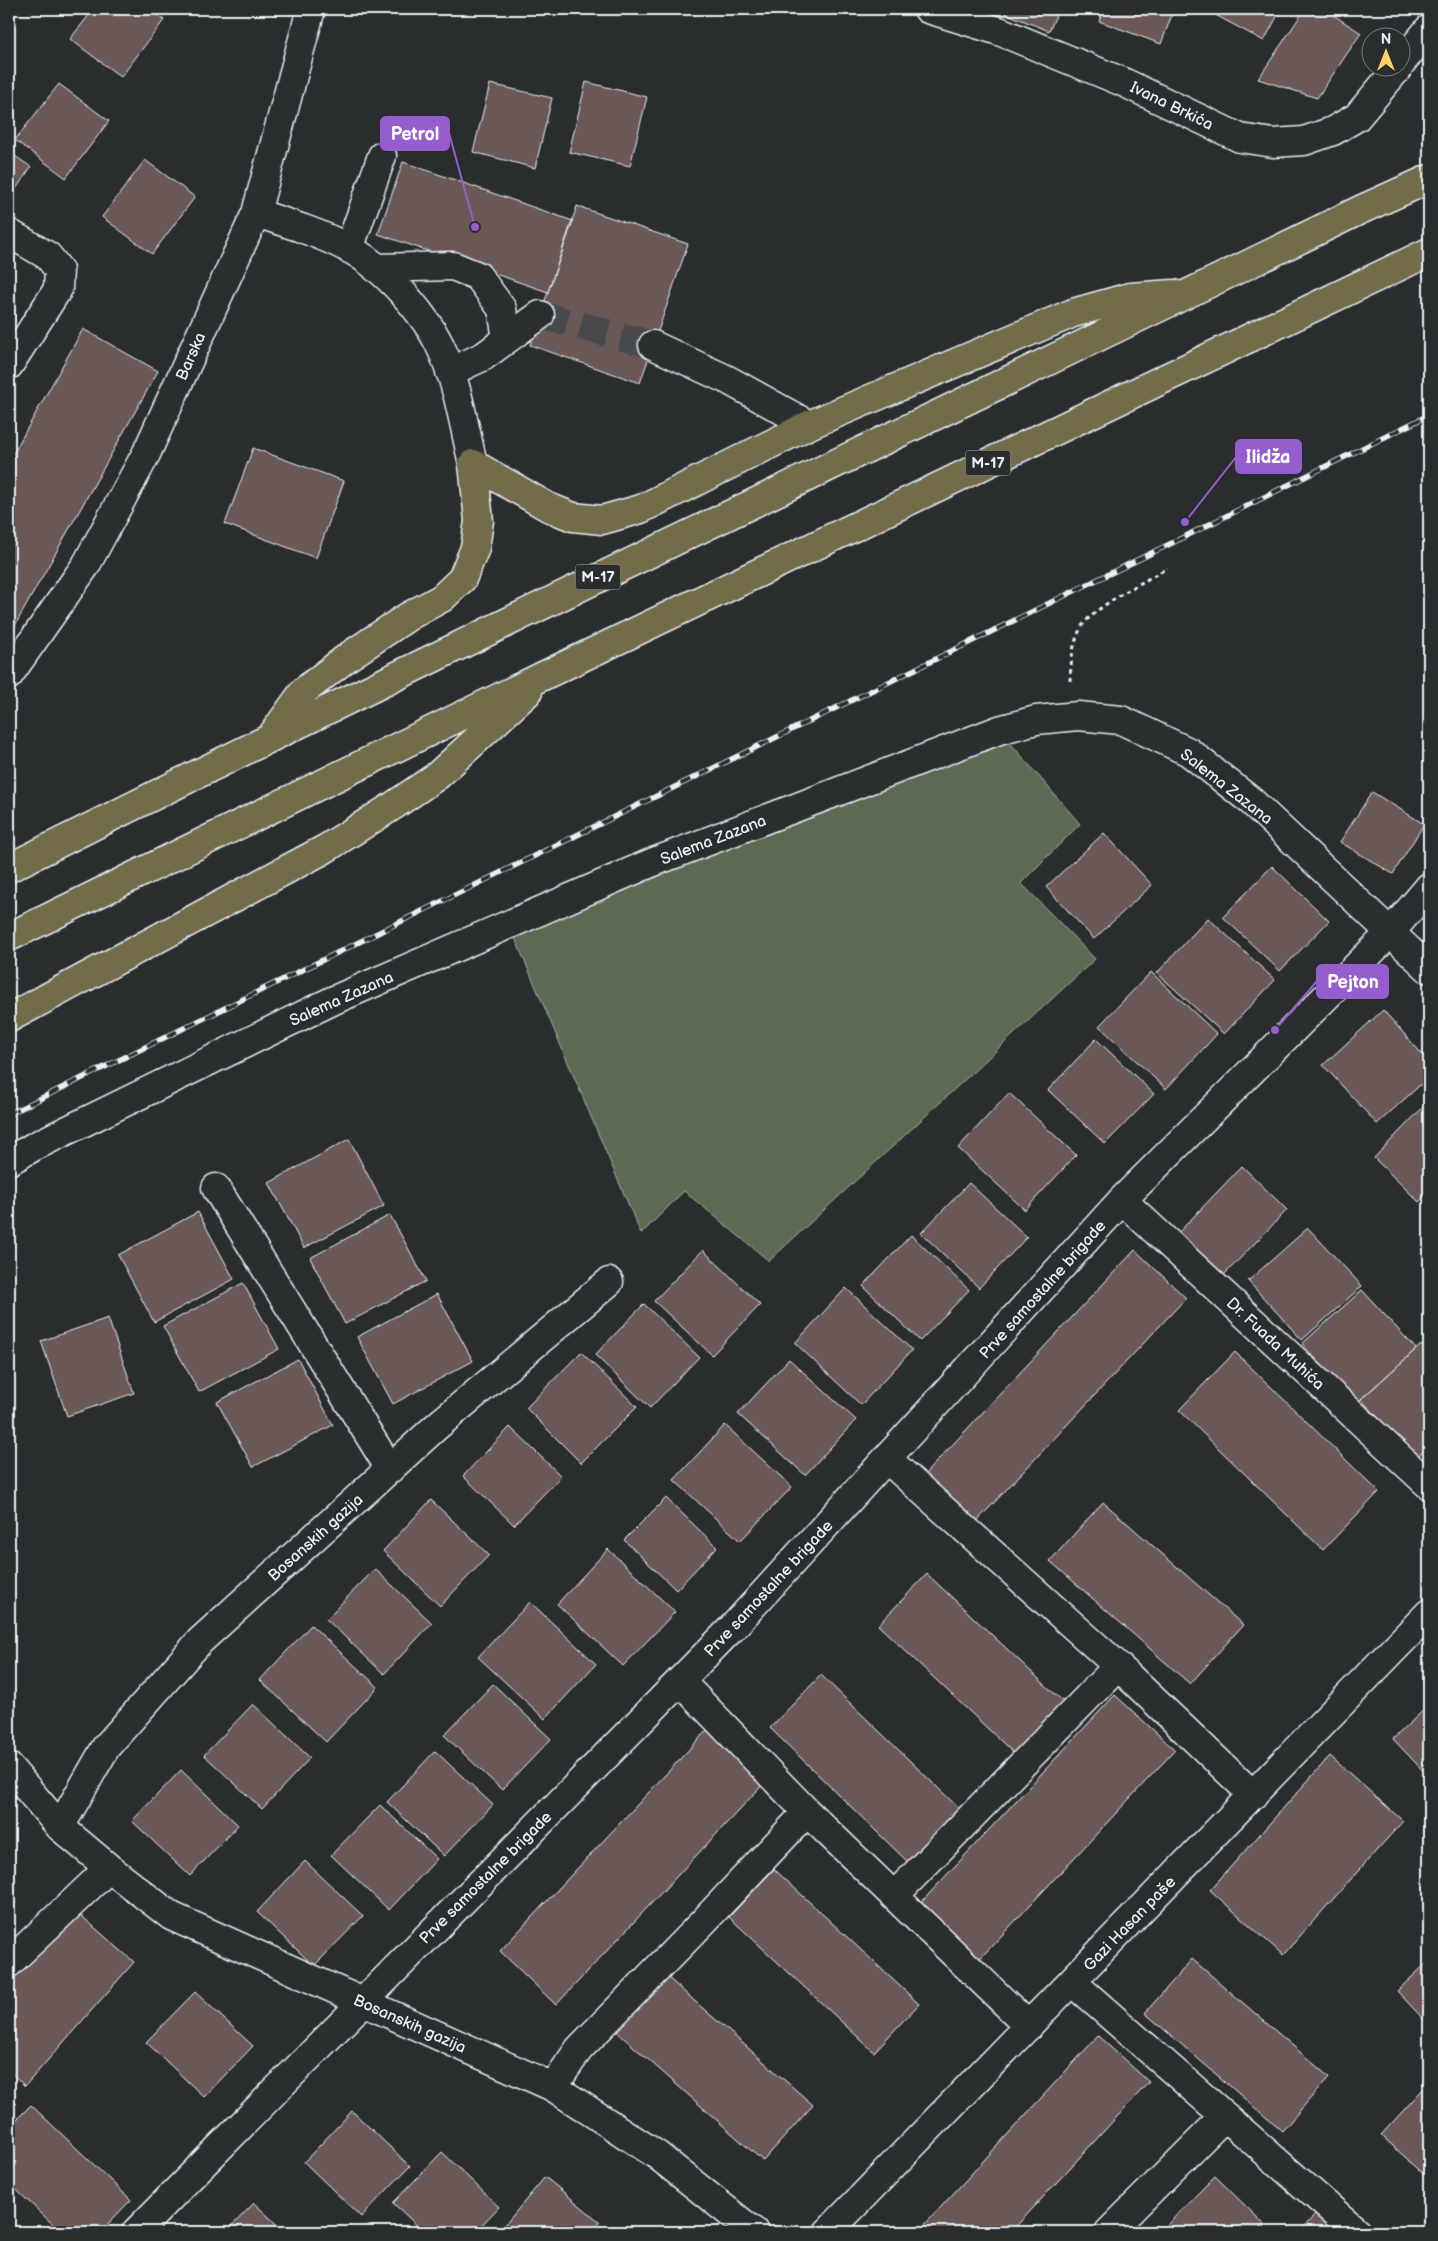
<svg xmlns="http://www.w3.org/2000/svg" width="1438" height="2241" font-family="'Balsamiq Sans',sans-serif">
	<rect width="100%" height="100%" fill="#2a2d2e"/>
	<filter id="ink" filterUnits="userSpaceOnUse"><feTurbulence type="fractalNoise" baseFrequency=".02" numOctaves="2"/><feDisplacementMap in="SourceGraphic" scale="10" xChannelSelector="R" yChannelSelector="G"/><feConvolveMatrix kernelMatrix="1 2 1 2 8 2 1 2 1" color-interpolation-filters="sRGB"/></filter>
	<g filter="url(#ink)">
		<path fill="#5c6b53" stroke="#a2aea6" d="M999 730 1080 824 1021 883 1095 959 769 1261 684 1191 641 1234 509 924Z"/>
		<path fill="#6b5857" stroke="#e8f1f8" d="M94 9H149L164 20 121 77 70 39Z
			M995 9H1059L1049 31Z
			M1104 9H1174L1161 44 1099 21Z
			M1209 9H1281L1264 41 1208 11Z
			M1305 9H1324L1361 33 1317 98 1258 79Z
			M586 82 647 97 630 166 569 152Z
			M59 84 109 121 66 178 15 140Z
			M490 84 552 98 535 168 473 152Z
			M9 152 31 167 9 199Z
			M145 160 195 197 152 254 102 217Z
			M403 162 573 221 548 292 378 234Z
			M577 206 688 244 640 383 530 345Z
			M83 329 158 371 9 636V461Z
			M253 448 344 481 316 558 225 524Z
			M1372 792 1424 824 1393 874 1340 842Z
			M1104 833 1152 885 1094 939 1046 887Z
			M1272 866 1329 921 1280 971 1223 917Z
			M1208 918 1275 980 1224 1034 1157 973Z
			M1151 972 1217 1034 1166 1089 1099 1026Z
			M1383 1010 1429 1062V1077L1377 1124 1323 1065Z
			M1096 1039 1154 1094 1105 1144 1048 1090Z
			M1009 1093 1076 1155 1025 1210 958 1148Z
			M1429 1101V1191L1419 1202 1374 1158Z
			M349 1139 384 1206 304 1248 269 1183Z
			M1242 1166 1287 1210 1223 1276 1178 1233Z
			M969 1183 1027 1237 979 1288 921 1233Z
			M198 1212 234 1279 154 1322 118 1255Z
			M390 1215 426 1281 345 1324 310 1258Z
			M1308 1228 1362 1286 1302 1340 1248 1281Z
			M911 1235 969 1290 920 1341 863 1286Z
			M703 1250 760 1305 712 1355 654 1301Z
			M1135 1250 1186 1298 975 1523 924 1475Z
			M243 1283 279 1349 199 1392 163 1326Z
			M846 1288 912 1350 861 1405 795 1343Z
			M1362 1290 1416 1349 1357 1403 1302 1344Z
			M437 1294 473 1361 393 1404 357 1337Z
			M644 1304 699 1357 650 1408 595 1355Z
			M108 1318 134 1393 67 1416 41 1341Z
			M1421 1345 1429 1354V1446L1416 1458 1361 1399Z
			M581 1352 637 1407 581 1463 526 1408Z
			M1235 1352 1379 1492 1323 1550 1179 1410Z
			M298 1359 333 1425 253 1467 217 1402Z
			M789 1359 856 1420 805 1475 738 1414Z
			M725 1425 792 1487 740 1541 674 1480Z
			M510 1427 561 1476 514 1525 463 1476Z
			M666 1498 717 1547 676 1590 624 1540Z
			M431 1500 489 1555 440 1606 383 1551Z
			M1103 1502 1243 1625 1190 1684 1050 1561Z
			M608 1549 675 1612 623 1666 557 1604Z
			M375 1569 432 1623 384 1674 326 1619Z
			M927 1574 1071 1709 1022 1761 878 1625Z
			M530 1602 596 1664 545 1719 478 1657Z
			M311 1625 378 1687 326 1742 260 1680Z
			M821 1675 966 1815 914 1868 770 1728Z
			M493 1684 551 1739 502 1790 444 1735Z
			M1115 1695 1175 1750 974 1965 914 1910Z
			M253 1704 310 1758 262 1809 204 1755Z
			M1429 1705V1777L1393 1739Z
			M711 1726 768 1779 556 2005 500 1951Z
			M435 1751 493 1805 444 1856 387 1802Z
			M1330 1756 1403 1821 1283 1955 1210 1890Z
			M181 1770 238 1825 190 1876 132 1821Z
			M380 1805 437 1859 389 1910 331 1855Z
			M305 1861 363 1916 314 1966 257 1912Z
			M774 1869 919 2004 874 2052 729 1917Z
			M61 1898 134 1962 25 2086 9 2071V1956Z
			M1192 1959 1329 2077 1282 2131 1145 2013Z
			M1429 1961V2025L1397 1991Z
			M666 1976 813 2105 763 2161 616 2031Z
			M195 1992 253 2046 204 2097 146 2042Z
			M1098 2036 1149 2082 1011 2232H918Z
			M1424 2088 1429 2093V2179L1381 2135Z
			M31 2105 131 2200 100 2232H61L9 2183V2127Z
			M352 2111 410 2166 361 2217 304 2162Z
			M442 2152 499 2207 475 2232H424L393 2203Z
			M1215 2176 1265 2225 1257 2232H1160Z
			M545 2177 600 2222 591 2232H499Z
			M254 2203 285 2232H226Z
			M1317 2213 1339 2232H1299Z"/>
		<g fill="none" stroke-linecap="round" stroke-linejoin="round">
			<path stroke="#464a4c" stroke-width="28" stroke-dasharray="28 14" stroke-linecap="butt" d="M540 315 653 345"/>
			<g stroke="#e8f1f8" stroke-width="31">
				<path id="minor" d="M928 9 999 31 1123 82 1240 138 1273 143 1304 141 1333 131 1357 117 1398 68
					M1400 64 1429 29
					M256 213C287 223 319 233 348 248 384 267 426 314 442 350 458 385 464 426 473 464
					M9 233 48 256 59 270 58 289 9 365
					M349 249 382 156
					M376 268 453 266 478 276 502 309 507 338
					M653 345 728 380 809 425
					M450 372 484 356 540 315
					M9 675 86 565 146 454 256 213 311 9
					M9 1161 33 1147 334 1000 651 863 999 730 1036 720 1078 716 1121 720 1189 752 1251 801 1429 969
					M216 1188 390 1469
					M1122 1200 1429 1485
					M887 1459 1118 1666 1253 1795
					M680 1681 807 1812 1029 2026
					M9 1767 60 1827 109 1868 171 1916 553 2087 657 2155 754 2232
					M60 1827 106 1747 200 1641 437 1426 609 1282
					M895 1895 1118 1666
					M9 1963 109 1868
					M1072 1982 1357 2232
					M553 2087 579 2049 704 1921 807 1812
					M136 2232 734 1626 1122 1200 1390 933 1429 887
					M828 2232 1429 1613
					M1109 2232 1225 2116"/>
			</g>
			<g stroke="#e8f1f8" stroke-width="31">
				<path id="highway" d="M473 464 548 507 573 517 602 520 641 509 809 425 1073 313 1130 297 1174 294
					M273 734 304 691 349 656 409 616 442 598 462 579 475 548 479 521 473 464
					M9 868C456 643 909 430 1360 210L1429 179
					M9 937 547 674 1429 252
					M9 1018 325 849 393 806 437 776 528 692"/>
			</g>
			<path stroke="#e8f1f8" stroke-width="3" stroke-dasharray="4 4" stroke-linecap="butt" d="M1070 681C1071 663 1072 644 1081 628 1092 607 1146 581 1167 568"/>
			<use href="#minor" stroke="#2a2d2e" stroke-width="28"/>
			<use href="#highway" stroke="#726c4b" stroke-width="28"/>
			<g stroke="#e8f1f8" stroke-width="5.5">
				<path id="rail" d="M9 1114 1178 540 1429 415"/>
			</g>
			<use href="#rail" stroke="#2a2d2e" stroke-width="4" stroke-dasharray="11" stroke-linecap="butt"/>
		</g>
	</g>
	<g text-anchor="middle" stroke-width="4" stroke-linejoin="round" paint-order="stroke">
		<g fill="#2a2d2e" stroke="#afb6bb" stroke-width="1">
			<rect x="965.5" y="450.5" width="45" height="25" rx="4"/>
			<rect x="575.5" y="564.5" width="45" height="25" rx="4"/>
		</g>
		<g font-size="15" font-weight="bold" fill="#e8f1f8">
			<text x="988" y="468">M-17</text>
			<text x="598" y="582">M-17</text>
		</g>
		<g font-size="16" fill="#e8f1f8" stroke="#2a2d2e">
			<text transform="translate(1172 105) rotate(26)" y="6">Ivana Brkića</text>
			<text transform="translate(190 356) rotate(-66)" y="6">Barska</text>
			<text transform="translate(1227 786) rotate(38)" y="6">Salema Zazana</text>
			<text transform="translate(713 839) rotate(-21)" y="6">Salema Zazana</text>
			<text transform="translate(341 998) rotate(-24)" y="6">Salema Zazana</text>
			<text transform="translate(1042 1289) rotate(-48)" y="6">Prve samostalne brigade</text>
			<text transform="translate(1276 1343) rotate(43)" y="6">Dr. Fuada Muhića</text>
			<text transform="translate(315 1537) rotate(-42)" y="6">Bosanskih gazija</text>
			<text transform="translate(768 1588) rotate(-47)" y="6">Prve samostalne brigade</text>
			<text transform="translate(485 1877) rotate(-45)" y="6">Prve samostalne brigade</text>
			<text transform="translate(1129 1923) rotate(-46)" y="6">Gazi Hasan paše</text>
			<text transform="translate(410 2023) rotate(24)" y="6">Bosanskih gazija</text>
		</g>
	</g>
	<path fill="none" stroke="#965dcd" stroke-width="2" d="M475 227L449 133M1185 522L1236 457M1275 1030L1317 981"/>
	<g fill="#965dcd" stroke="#2a2d2e" stroke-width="2">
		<circle cx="475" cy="227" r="5"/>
		<circle cx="1185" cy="522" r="5"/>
		<circle cx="1275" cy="1030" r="5"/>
	</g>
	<g fill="#965dcd" stroke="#965dcd" stroke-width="2">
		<rect x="381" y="117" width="68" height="33" rx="5"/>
		<rect x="1236" y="440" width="65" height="33" rx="5"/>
		<rect x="1317" y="965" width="71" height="33" rx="5"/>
	</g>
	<g font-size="18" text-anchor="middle" font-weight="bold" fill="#fff">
		<text x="415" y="140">Petrol</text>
		<text x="1268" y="463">Ilidža</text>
		<text x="1353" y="988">Pejton</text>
	</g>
	<rect width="1438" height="2241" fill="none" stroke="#2a2d2e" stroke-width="30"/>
	<rect x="15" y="15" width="1408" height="2211" fill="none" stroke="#e8f1f8" stroke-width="2" filter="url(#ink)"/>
	<g transform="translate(1386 52)"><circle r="24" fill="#2a2d2e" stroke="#767b7f"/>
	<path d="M0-4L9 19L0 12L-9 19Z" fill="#ffd166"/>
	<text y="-8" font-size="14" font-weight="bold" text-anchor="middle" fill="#e8f1f8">N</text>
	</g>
</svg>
